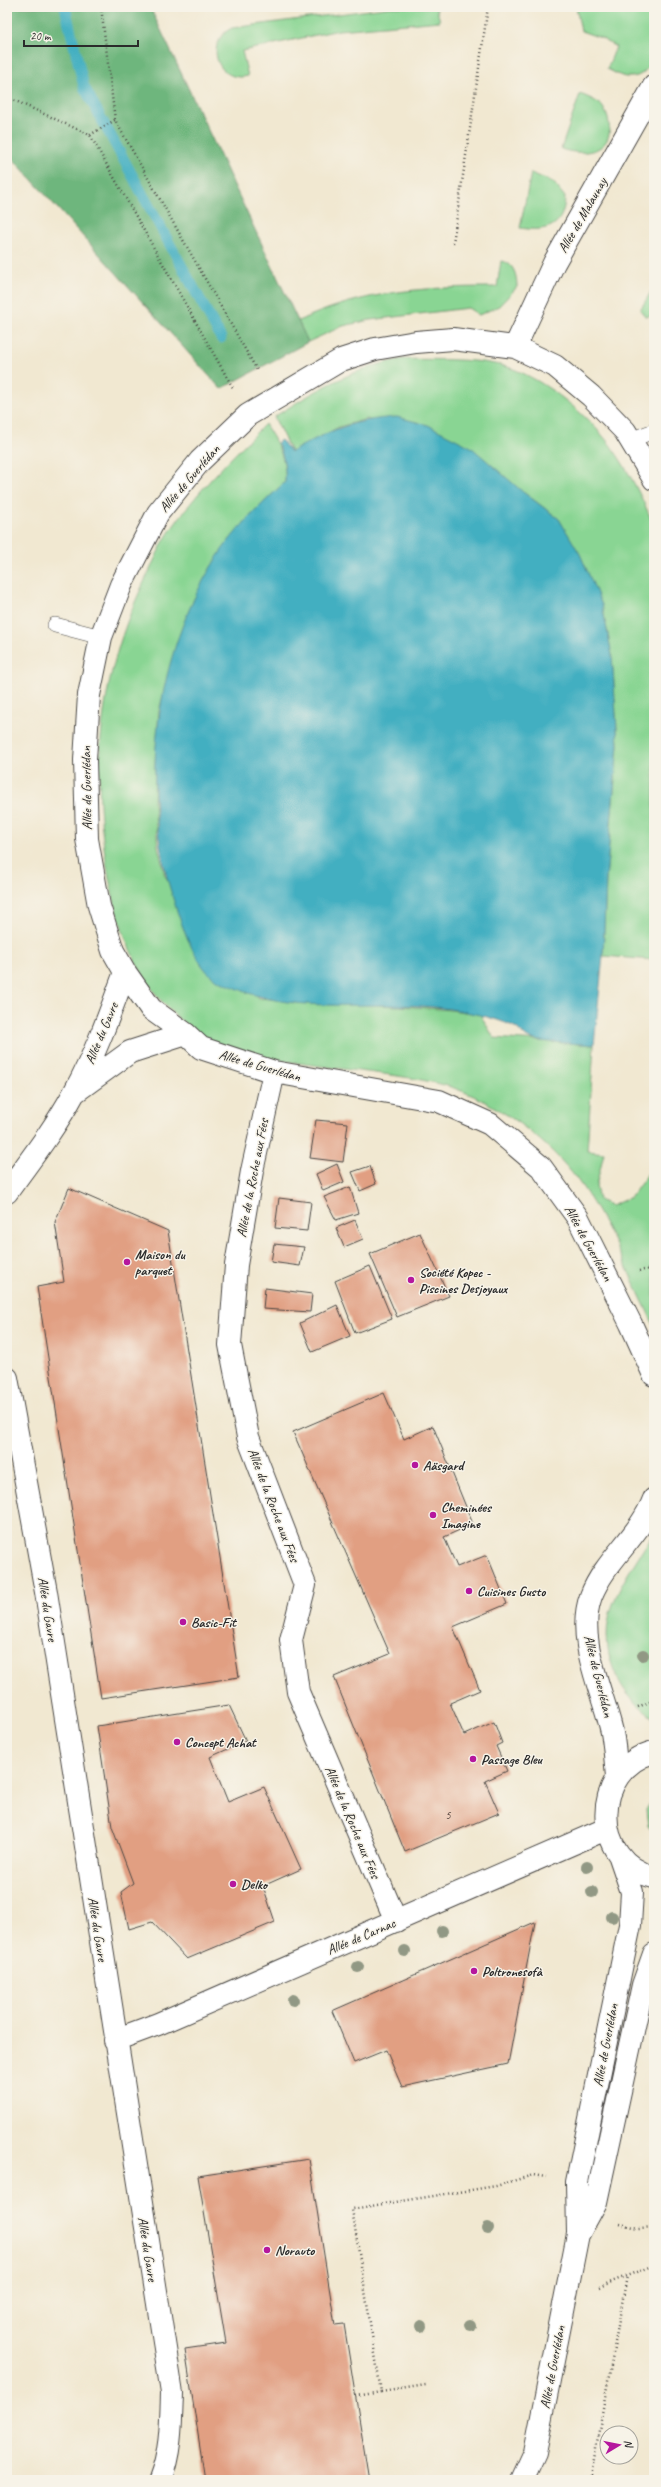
<svg xmlns="http://www.w3.org/2000/svg" width="661" height="2487" font-family="Caveat,sans-serif">
	<rect width="100%" height="100%" fill="#f7f3e8"/>
	<filter id="ink" filterUnits="userSpaceOnUse"><feTurbulence type="fractalNoise" baseFrequency=".025" numOctaves="2"/><feDisplacementMap in="SourceGraphic" scale="8" xChannelSelector="R" yChannelSelector="G"/><feConvolveMatrix kernelMatrix="1 2 1 2 8 2 1 2 1" color-interpolation-filters="sRGB"/></filter>
	<filter id="wash" filterUnits="userSpaceOnUse"><feTurbulence type="fractalNoise" baseFrequency=".012" numOctaves="4" result="noise"/><feDisplacementMap in="SourceGraphic" scale="16" xChannelSelector="R" yChannelSelector="G"/><feGaussianBlur stdDeviation="0.9" result="paint"/><feColorMatrix in="noise" values="0 0 0 0 0 0 0 0 0 0 0 0 0 0 0 0 0 1.4 0 .05"/><feComposite in="paint" operator="in"/></filter>
	<g filter="url(#wash)">
		<rect width="100%" height="100%" fill="#f1e8d1"/>
		<path fill="#89d593" stroke="#5a805f" d="M392 7H436L440 21 339 30 242 51 248 76C217 84 203 42 232 28Z
			M576 7H654C654 29 661 80 627 77 621 77 612 71 607 69L616 47 601 38 581 31Z
			M580 94C587 97 596 100 602 106 606 111 608 118 609 123 614 154 581 156 561 149Z
			M531 173 553 182 565 197C564 228 546 232 520 228Z
			M501 261C514 262 517 276 517 287L499 306 479 315 468 308 370 320 343 326 308 342 298 321C366 290 424 287 497 287Z
			M654 287V314L646 317 640 310Z
			M403 359C435 360 469 358 500 365 539 374 587 414 611 446 629 471 642 497 654 526V960L603 956 606 879 618 745 612 655 602 605 559 519 523 492 367 419 339 427 291 452 274 417C314 391 355 367 403 359Z
			M265 424C277 443 287 459 285 482L246 520 192 604 172 661 159 711 155 764 154 804 158 846 165 876 259 998C332 1007 407 1002 480 1014L494 1038 594 1045 587 1151 604 1153 596 1186 599 1200 611 1206 631 1197 654 1165V1325C631 1279 604 1212 572 1173 542 1135 484 1093 436 1083 401 1075 364 1072 328 1067 282 1061 227 1055 189 1027 141 991 120 935 109 878 89 771 99 672 148 574 154 561 160 546 168 534 195 493 230 459 265 424Z
			M654 1533V1718C617 1695 596 1647 613 1604 623 1579 639 1556 654 1533Z
			M654 1796V1832L648 1825 646 1810Z"/>
		<path fill="#6eb67d" stroke="#4c7054" d="M7 7H150L308 342 221 389 13 159 7 161Z"/>
		<path fill="#43afc1" stroke="#376d76" d="M397 417 428 425 471 447 523 492 559 519 580 554 602 605 612 655 618 745 606 879 603 956 594 1045C580 1043 538 1043 528 1038 523 1035 519 1029 513 1026 493 1017 472 1013 450 1009 379 998 302 1017 236 988 229 985 220 982 214 978 194 964 179 918 172 895 138 788 155 654 216 559 234 530 260 506 285 482 286 470 284 454 277 443L281 440 291 452C330 430 352 420 397 417Z"/>
		<g fill="none" stroke-linecap="round" stroke-linejoin="round">
			<path stroke="#43afc1" stroke-width="11" d="M65 7 84 87 221 338"/>
		</g>
		<g id="blocks">
			<path fill="#e19f82" d="M316 1120 348 1123 343 1162 310 1158Z
				M337 1164 344 1182 323 1191 316 1174Z
				M370 1166 376 1184 360 1191 352 1172Z
				M350 1187 358 1213 336 1220 324 1197Z
				M69 1188 168 1231 239 1677 101 1698 37 1287 64 1282 55 1222Z
				M279 1198 311 1202 307 1231 275 1228Z
				M355 1220 363 1239 344 1247 336 1228Z
				M420 1233 449 1296 397 1317 370 1254Z
				M274 1244 304 1247 300 1266 271 1262Z
				M370 1266 392 1319 355 1333 335 1281Z
				M265 1288 312 1294 310 1312 263 1309Z
				M337 1305 350 1336 312 1352 300 1323Z
				M384 1393 404 1439 433 1426 473 1524 444 1537 457 1567 487 1555 507 1604 453 1627 480 1690 450 1703 464 1735 494 1722 502 1743 496 1746 507 1771 485 1781 499 1813 405 1852 334 1677 390 1654 293 1432Z
				M229 1705 246 1741 210 1757 228 1802 264 1787 301 1869 263 1886 275 1922 187 1959 152 1922 129 1929 121 1892 133 1883 112 1827 97 1726Z
				M535 1922 508 2064 402 2087 386 2050 354 2063 332 2011Z
				M309 2159 335 2325 344 2324 369 2480H205L185 2349 226 2343 198 2176Z"/>
		</g>
	</g>
	<g filter="url(#ink)">
		<use href="#blocks" fill-opacity="0" stroke="#494744" stroke-width="1"/>
		<g fill="none" stroke-linecap="round" stroke-linejoin="round">
			<g stroke="#494744" stroke-width="16">
				<path id="service" d="M630 440 654 431
					M55 625 101 637"/>
			</g>
			<g stroke="#494744" stroke-width="24">
				<path id="minor" d="M515 347 554 263 654 86
					M654 479 625 431 591 396 555 366 515 347 453 339 416 342 375 349 341 360 248 415 200 461 158 513 121 585 101 637 89 695 85 760 87 839 99 906 113 951 125 972 151 1009 186 1034 201 1048 274 1072 439 1101 490 1124 541 1167 578 1218 631 1324 654 1375
					M274 1072 252 1171 236 1265 230 1345 248 1437 305 1585 291 1640 298 1692 396 1921
					M75 1092 130 1052 186 1034
					M7 1192C30 1160 55 1128 74 1093 95 1055 110 1013 125 972
					M7 1378 46 1592 172 2393C171 2423 171 2452 160 2480
					M654 1752C591 1768 590 1862 654 1877
					M617 1776C615 1759 615 1741 610 1724 600 1685 576 1637 591 1596 605 1560 640 1536 654 1499
					M115 2040 158 2024 606 1829
					M579 2233 596 2202 643 1985 654 1954
					M522 2480 535 2452 578 2234 577 2182 630 1925 632 1892 620 1857"/>
			</g>
			<path stroke="#494744" stroke-width="2.5" stroke-dasharray="1 3" stroke-linecap="butt" d="M101 7 115 120 258 372
				M286 8 299 7
				M7 97 90 135 233 388
				M90 135 115 120
				M453 243 488 7
				M639 1271 654 1268
				M638 1707 654 1700
				M619 2224 638 2228 654 2227
				M599 2287 654 2265
				M381 2392 426 2385
				M356 2396 381 2392 352 2209 496 2186 533 2175 546 2177
				M592 2480V2470L627 2276"/>
			<use href="#service" stroke="#fff" stroke-width="15"/>
			<use href="#minor" stroke="#fff" stroke-width="22"/>
		</g>
		<g fill="#919884">
			<circle cx="643" cy="1655" r="6"/>
			<circle cx="587" cy="1867" r="6"/>
			<circle cx="592" cy="1892" r="6"/>
			<circle cx="612" cy="1917" r="6"/>
			<circle cx="442" cy="1931" r="6"/>
			<circle cx="405" cy="1951" r="6"/>
			<circle cx="358" cy="1967" r="6"/>
			<circle cx="293" cy="2000" r="6"/>
			<circle cx="488" cy="2228" r="6"/>
			<circle cx="470" cy="2325" r="6"/>
			<circle cx="421" cy="2326" r="6"/>
		</g>
	</g>
	<g fill="#b5179e" stroke="#f7f3e8" stroke-width="1.5">
		<circle cx="127" cy="1262" r="4"/>
		<circle cx="411" cy="1280" r="4"/>
		<circle cx="415" cy="1465" r="4"/>
		<circle cx="433" cy="1515" r="4"/>
		<circle cx="469" cy="1591" r="4"/>
		<circle cx="183" cy="1622" r="4"/>
		<circle cx="177" cy="1742" r="4"/>
		<circle cx="473" cy="1759" r="4"/>
		<circle cx="233" cy="1884" r="4"/>
		<circle cx="474" cy="1971" r="4"/>
		<circle cx="267" cy="2250" r="4"/>
	</g>
	<g text-anchor="middle" stroke-width="3" stroke-linejoin="round" paint-order="stroke">
		<g font-size="12" fill="#584841">
			<text x="448" y="1819">5</text>
		</g>
		<g font-size="14" fill="#2b2b2b" stroke="#f7f3e8">
			<text transform="translate(582 215) rotate(-60)" y="5">Allée de Malaunay</text>
			<text transform="translate(189 478) rotate(-49)" y="5">Allée de Guerlédan</text>
			<text transform="translate(86 788) rotate(-91)" y="5">Allée de Guerlédan</text>
			<text transform="translate(101 1033) rotate(-67)" y="5">Allée du Gavre</text>
			<text transform="translate(260 1065) rotate(16)" y="5">Allée de Guerlédan</text>
			<text transform="translate(252 1178) rotate(-79)" y="5">Allée de la Roche aux Fées</text>
			<text transform="translate(589 1243) rotate(61)" y="5">Allée de Guerlédan</text>
			<text transform="translate(274 1505) rotate(69)" y="5">Allée de la Roche aux Fées</text>
			<text transform="translate(48 1609) rotate(81)" y="5">Allée du Gavre</text>
			<text transform="translate(599 1676) rotate(76)" y="5">Allée de Guerlédan</text>
			<text transform="translate(353 1822) rotate(67)" y="5">Allée de la Roche aux Fées</text>
			<text transform="translate(98 1929) rotate(81)" y="5">Allée du Gavre</text>
			<text transform="translate(361 1936) rotate(-23)" y="5">Allée de Carnac</text>
			<text transform="translate(605 2045) rotate(-79)" y="5">Allée de Guerlédan</text>
			<text transform="translate(148 2249) rotate(81)" y="5">Allée du Gavre</text>
			<text transform="translate(552 2367) rotate(-79)" y="5">Allée de Guerlédan</text>
		</g>
		<g font-size="14" font-weight="bold" fill="#2b2b2b" stroke="#f7f3e8" text-anchor="start">
			<text x="135" y="1259">Maison du<tspan x="135" dy="16">parquet</tspan></text>
			<text x="419" y="1277">Société Kopec -<tspan x="419" dy="16">Piscines Desjoyaux</tspan></text>
			<text x="423" y="1470">Aäsgard</text>
			<text x="441" y="1512">Cheminées<tspan x="441" dy="16">Imagine</tspan></text>
			<text x="477" y="1596">Cuisines Gusto</text>
			<text x="191" y="1627">Basic-Fit</text>
			<text x="185" y="1747">Concept Achat</text>
			<text x="481" y="1764">Passage Bleu</text>
			<text x="241" y="1889">Delko</text>
			<text x="482" y="1976">Poltronesofà</text>
			<text x="275" y="2255">Norauto</text>
		</g>
	</g>
	<rect width="661" height="2487" fill="none" stroke="#f7f3e8" stroke-width="24"/>
	<g transform="translate(619 2445) rotate(80)"><circle r="19" fill="#f7f3e8" stroke="#a5a39c"/>
	<path d="M0-3L7 15L0 10L-7 15Z" fill="#b5179e"/>
	<text y="-6" font-size="11" font-weight="bold" text-anchor="middle" fill="#2b2b2b">N</text>
	</g>
	<path d="M24 40v6h114v-6" fill="none" stroke="#2b2b2b" stroke-width="2"/>
	<text x="30" y="40" font-size="12" fill="#2b2b2b" stroke="#f7f3e8" stroke-width="3" paint-order="stroke">20 m</text>
</svg>
